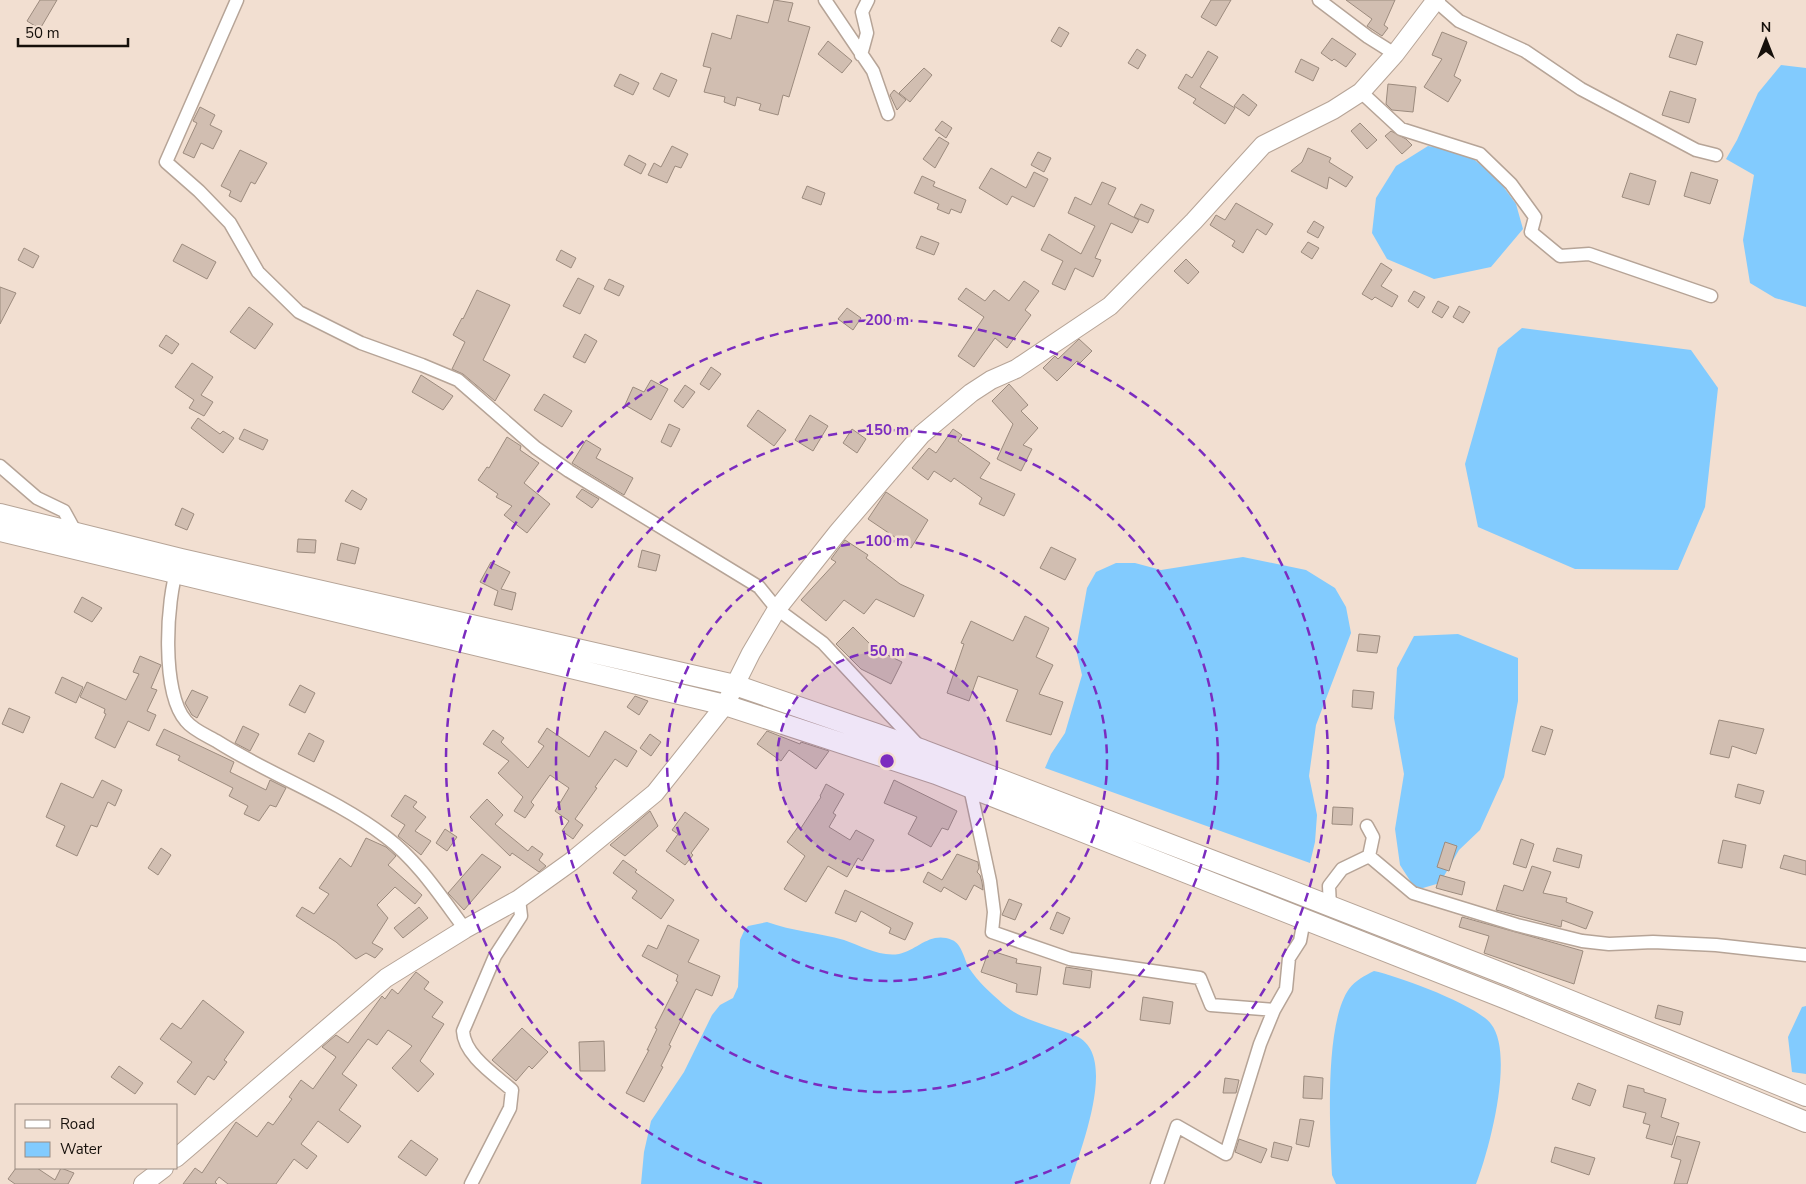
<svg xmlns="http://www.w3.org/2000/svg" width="1806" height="1184" font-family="'Nunito Sans',sans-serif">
	<rect width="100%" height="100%" fill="#f2dfd1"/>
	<path fill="#82cbfe" d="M1781 65 1806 68V307L1775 298 1750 283 1743 240 1754 175 1726 159 1737 140 1758 93Z
		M1428 146 1466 153 1497 178 1516 204 1523 229 1491 267 1434 279 1387 259 1372 233 1376 198 1396 166Z
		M1522 328 1691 350 1718 388 1705 507 1678 570 1575 569 1478 527 1465 464 1498 348Z
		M1243 557 1306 570 1335 588 1346 607 1351 633 1316 725 1309 776 1317 815 1315 842 1310 863 1045 768 1051 754 1065 733 1082 675 1076 649 1087 588 1096 572 1116 563H1135L1161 570Z
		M1458 634 1518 658V701L1504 777 1480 830 1459 850 1440 883 1416 890 1400 865 1395 829 1404 774 1394 718 1397 668 1414 636Z
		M767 922C792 931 819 933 844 940 862 946 879 957 899 954 918 950 930 931 952 940 962 944 964 959 969 968 978 982 991 993 1003 1004 1022 1021 1052 1026 1076 1036 1120 1055 1079 1152 1070 1184H641L644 1152 651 1121 684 1072 712 1015 720 1005 733 998 738 987 740 940 744 931 748 926Z
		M1374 971C1398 976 1477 1005 1491 1024 1515 1054 1489 1151 1476 1184H1336L1332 1175C1330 1131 1324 1024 1349 989 1356 980 1364 976 1374 971Z
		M1806 1006V1074L1792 1072 1788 1037 1802 1007Z"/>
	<path fill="#d1beb1" stroke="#9c8b7e" d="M40 0H57L40 29 27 21Z
		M774 0 793 3 788 21 810 27 789 97 783 95 778 115 759 110 761 104 737 97 735 106 724 102 725 97 704 92 711 68 703 66 712 33 731 39 737 15 768 23Z
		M1211 0H1231L1216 26 1201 17Z
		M1346 0H1395L1384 25 1388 28 1382 36 1367 26 1372 19Z
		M1059 27 1069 33 1061 47 1051 41Z
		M1442 32 1467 42 1454 76 1461 80 1448 102 1424 87 1442 59 1432 55Z
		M1677 34 1703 42 1696 65 1669 57Z
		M1332 38 1356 54 1346 67 1334 59 1332 61 1321 53Z
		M828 41 852 61 842 73 818 54Z
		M1137 49 1146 55 1138 69 1128 63Z
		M1208 51 1218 57 1200 87 1235 108 1225 124 1193 103 1196 99 1178 88 1186 74 1192 78Z
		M1301 59 1319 68 1313 81 1295 72Z
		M924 68 932 75 910 102 899 93Z
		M661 73 677 80 669 97 653 89Z
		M620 74 639 83 633 95 614 86Z
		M1388 84 1416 87 1413 112 1392 110 1386 104Z
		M894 90 906 100 897 110 890 95Z
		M1670 91 1696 99 1689 123 1662 115Z
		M1243 94 1257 105 1249 116 1234 106Z
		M200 107 215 115 210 125 222 131 213 149 201 143 194 158 183 153 197 123 193 121Z
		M942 121 952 128 946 138 935 130Z
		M1360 123 1377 140 1367 149 1351 131Z
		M1391 131 1406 139 1412 145 1402 154 1385 136Z
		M939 137 949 143 935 168 923 159Z
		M672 146 688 154 681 168 675 166 667 183 648 175 654 163 661 167Z
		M1308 148 1331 158 1329 162 1353 177 1346 187 1329 177 1327 189 1291 171 1302 162Z
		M240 150 267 163 255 184 251 182 241 202 229 196 231 191 221 186Z
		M1038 152 1051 158 1044 172 1031 165Z
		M629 155 646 164 641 174 624 165Z
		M991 168 1026 188 1034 172 1048 179 1034 207 1012 196 1007 205 979 188Z
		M1691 172 1718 180 1710 204 1684 196Z
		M1630 173 1656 181 1649 205 1622 197Z
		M922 176 935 182 933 186 966 200 961 213 951 209 949 214 937 209 939 204 914 193Z
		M1102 182 1116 188 1108 204 1139 220 1132 233 1111 223 1095 258 1101 260 1093 277 1075 268 1065 290 1052 284 1063 261 1041 250 1049 234 1081 254 1095 226 1068 213 1075 197 1091 205Z
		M807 186 825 193 821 205 802 198Z
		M1236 203 1273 224 1266 235 1257 229 1243 253 1232 246 1235 241 1210 225 1216 215 1225 220Z
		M1141 204 1154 210 1148 223 1134 217Z
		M1314 221 1324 227 1318 238 1307 232Z
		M921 236 939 243 934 255 916 248Z
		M1308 242 1319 248 1312 259 1301 252Z
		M182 244 216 262 207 279 173 261Z
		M24 248 39 256 33 268 18 260Z
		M561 250 576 258 571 268 556 260Z
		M1186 259 1199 272 1188 284 1174 271Z
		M1381 263 1392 270 1381 286 1398 296 1392 307 1375 297 1372 300 1362 294Z
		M578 278 594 286 580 314 563 306Z
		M609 279 624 286 619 296 604 289Z
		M1024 281 1039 291 1025 310 1031 315 1007 348 995 338 974 367 958 356 984 317 958 299 966 288 985 301 994 290 1009 301Z
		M0 287 16 293 0 324Z
		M477 290 510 305 483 360 510 375 495 401 463 374 452 369 465 342 453 335 462 318 463 319Z
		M1414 291 1425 297 1418 308 1408 301Z
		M1438 301 1449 307 1442 318 1432 312Z
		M1459 306 1470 312 1463 323 1453 317Z
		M249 307 273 324 255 349 230 332Z
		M847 308 861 318 853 330 838 319Z
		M585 334 597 341 585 363 573 357Z
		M166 335 179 344 172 354 159 346Z
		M1079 339 1092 351 1080 363 1077 361 1057 381 1043 368 1055 356 1058 359Z
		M192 363 213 377 201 395 213 402 204 416 189 408 194 400 175 387Z
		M711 367 721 374 709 390 700 384Z
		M421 375 453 396 443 410 412 392Z
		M651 380 668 389 651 420 625 405 633 387 644 392Z
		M1009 384 1028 405 1021 411 1038 428 1023 445 1032 449 1021 471 997 459 1013 424 992 401Z
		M685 385 695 392 683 408 674 401Z
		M544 394 572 411 562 427 534 410Z
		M758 410 786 430 774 446 747 426Z
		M810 415 828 426 813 451 795 440Z
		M198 418 220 434 223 431 234 438 223 453 191 428Z
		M669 424 680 429 671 447 661 442Z
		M244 429 268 440 263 450 239 439Z
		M852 429 866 439 857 453 843 443Z
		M953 429 962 435 958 441 990 463 980 478 1015 494 1004 516 979 504 982 498 954 478 951 482 934 471 928 480 912 468 929 448 936 453Z
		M507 437 521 446 520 450 539 463 524 483 550 504 527 533 504 515 512 506 496 497 498 494 478 480 487 467 489 468Z
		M586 440 601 449 596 458 633 478 624 495 572 463Z
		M582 489 599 499 592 508 576 497Z
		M352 490 367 499 361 510 345 501Z
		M886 492 928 520 911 548 868 519Z
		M182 508 194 514 187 530 175 525Z
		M298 539 316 540 315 553 297 552Z
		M845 540 868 555 866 558 900 584 924 595 914 617 876 599 864 614 844 600 826 621 801 600 836 562 831 559Z
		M341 543 359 548 355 564 337 560Z
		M1051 547 1076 559 1065 580 1040 568Z
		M642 550 660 555 656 571 638 567Z
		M491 562 510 572 501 589 516 593 512 610 494 605 498 591 480 582Z
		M82 597 102 608 92 622 74 612Z
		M1025 616 1049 628 1036 657 1053 665 1039 694 1063 702 1051 735 1006 721 1018 690 978 676 969 701 947 693 964 644 961 643 971 621 1013 641Z
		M853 627 875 649 902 662 891 684 861 669 836 644Z
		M1359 634 1380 636 1377 653 1357 651Z
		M140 656 161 665 151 688 157 690 147 711 156 715 149 731 128 721 115 748 95 738 106 714 104 713 105 709 80 697 87 682 126 700 139 674 133 672Z
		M62 677 83 687 76 703 55 693Z
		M300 685 315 693 305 713 289 705Z
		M192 690 208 697 197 718 192 715 185 703Z
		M1353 690 1374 692 1372 709 1352 707Z
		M635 696 648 701 639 715 627 707Z
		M9 708 30 717 23 733 2 724Z
		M1719 720 1764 729 1756 754 1732 746 1729 758 1710 754Z
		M243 726 259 734 250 751 235 743Z
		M1541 726 1553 730 1545 755 1532 751Z
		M547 728 589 757 605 731 637 751 627 767 615 759 595 787 597 788 575 819 583 825 573 839 562 831 569 821 555 811 569 788 550 775 531 802 534 805 525 818 514 811 523 797 498 773 509 761 483 744 493 730 504 738 501 742 528 768 544 746 538 742Z
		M164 729 234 762 230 772 266 790 270 780 286 788 276 807 270 805 259 821 244 814 248 806 229 796 233 788 178 760 180 756 156 745Z
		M767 731 800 744 801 742 829 751 816 769 789 750 781 761 757 744Z
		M309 733 324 741 314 762 298 754Z
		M650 734 661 742 651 756 640 748Z
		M102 780 122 790 115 806 108 802 97 827 91 825 77 856 56 846 65 826 46 817 61 783 93 798Z
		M894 780 957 811 948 830 942 828 931 847 908 834 917 817 884 803Z
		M826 784 844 794 833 813 836 815 829 827 850 840 856 830 874 840 862 861 858 858 847 877 828 866 806 902 784 889 805 856 787 842 798 827 801 828 821 797 820 796Z
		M1738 784 1764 791 1760 804 1735 797Z
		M405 795 417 802 413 807 426 817 415 831 431 841 421 855 398 836 405 825 391 816Z
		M487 799 503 815 495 824 528 851 532 846 543 854 539 860 546 866 539 872 512 853 510 856 470 817Z
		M1333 807 1353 808 1352 825 1332 824Z
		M650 811 658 826 625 856 610 845Z
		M685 812 709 829 691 853 693 855 685 865 666 851 678 834 672 830Z
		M445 829 457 837 447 851 436 843Z
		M366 838 386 847 396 856 388 865 422 895 415 904 395 887 377 905 388 918 372 943 383 949 375 958 366 953 356 959 336 942 296 916 302 907 314 914 329 894 319 888 340 858 351 867Z
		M1521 839 1534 844 1526 868 1513 864Z
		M1723 840 1746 845 1742 868 1718 863Z
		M1445 842 1457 846 1449 871 1437 867Z
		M161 848 171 855 158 875 148 868Z
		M1557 848 1582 855 1579 868 1553 861Z
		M482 854 501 867 464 910 448 893Z
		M957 854 978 862 979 868 977 872 980 875 982 882 983 890 974 885 966 900 944 887 941 892 923 882 928 872 942 880Z
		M1784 855 1806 861V875L1780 868Z
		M623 860 637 870 635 872 674 900 661 919 632 898 637 891 613 873Z
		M1532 866 1551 872 1543 893 1567 898 1566 902 1593 912 1586 929 1562 920 1561 927 1496 910 1504 885 1523 891Z
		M1440 875 1465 882 1462 895 1436 888Z
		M845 890 913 923 905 940 889 933 891 928 861 911 856 922 835 913Z
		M1009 899 1022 904 1015 920 1002 915Z
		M419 907 428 918 403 938 394 928Z
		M1057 912 1070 918 1063 934 1050 929Z
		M1462 917 1583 951 1574 984 1484 953 1489 936 1459 927Z
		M668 925 699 940 688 962 720 976 712 996 696 989 669 1045 671 1046 661 1066 663 1067 644 1102 626 1093 649 1050H647L657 1029 655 1028 678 982 676 981 678 975 642 956 648 945 657 949Z
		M989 950 1017 959 1016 963 1041 967 1037 995 1016 992 1017 984 981 972Z
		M1066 967 1092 971 1090 988 1063 984Z
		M416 972 429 982 424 989 443 1002 432 1017 444 1024 420 1061 434 1074 418 1092 392 1068 412 1046 388 1030 377 1045 368 1039 342 1074 357 1085 339 1110 361 1126 348 1143 318 1121 301 1144 317 1156 307 1169 294 1159 276 1184H228L219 1177 215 1182 217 1184H183L195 1168 202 1173 236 1122 257 1137 268 1122 273 1125 292 1099 289 1097 301 1080 313 1089 336 1057 322 1047 336 1035 348 1043 382 996 385 999 392 989 398 994Z
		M1143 997 1173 1002 1170 1024 1140 1020Z
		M203 1000 244 1032 224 1060 227 1062 214 1080 208 1076 195 1095 177 1082 192 1062 160 1039 172 1023 181 1029Z
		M1658 1005 1683 1012 1680 1025 1655 1018Z
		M522 1028 548 1052 532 1069 529 1066 516 1081 492 1060Z
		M604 1041 605 1071H580L579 1042Z
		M119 1066 143 1083 135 1094 111 1077Z
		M1304 1076 1323 1078 1322 1099 1303 1098Z
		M1225 1078 1239 1080 1236 1093H1223Z
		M1578 1083 1596 1090 1590 1106 1572 1099Z
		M1628 1085 1644 1089V1092L1666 1099 1661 1117 1679 1123 1672 1145 1646 1138 1650 1125 1643 1123 1646 1113 1623 1107Z
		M1300 1119 1314 1121 1309 1147 1296 1144Z
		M1677 1136 1700 1142 1687 1184H1674L1681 1160 1671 1157Z
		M1239 1139 1267 1149 1261 1163 1235 1152Z
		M411 1140 438 1159 426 1176 398 1157Z
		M1274 1142 1292 1147 1288 1161 1271 1157Z
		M1555 1147 1595 1158 1589 1175 1551 1162Z
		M16 1168H37L55 1180 61 1168 74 1173 68 1184H15L8 1179Z"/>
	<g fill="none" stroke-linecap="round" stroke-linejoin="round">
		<g stroke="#b6a497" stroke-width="15">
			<path id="street" d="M237 0 166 162 199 191 230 223 258 272 299 312 361 343 422 365 458 380 536 448 569 471 759 587 777 609 823 643 919 746
				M825 0 873 71 888 114
				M1319 0 1368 37 1395 54
				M1436 1 1459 21 1525 51 1581 89 1696 150 1716 155
				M861 55 867 33 862 12 868 0
				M1361 92 1401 129 1480 154 1511 184 1535 217 1531 232 1560 256 1589 254 1711 296
				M0 466 37 498 64 511 75 531
				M178 566C166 600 161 693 186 721 193 730 208 736 218 742 272 776 335 798 386 837 418 861 441 897 465 929
				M969 783 990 881 994 912 992 932 1070 959 1200 978 1211 1005 1274 1010 1286 989 1289 958 1300 941 1304 920
				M1367 826 1373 837 1369 856
				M1330 907 1329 886 1342 869 1369 856 1413 893 1517 925 1582 941 1609 944 1653 942 1716 945 1806 955
				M471 1184 510 1108 512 1090C495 1075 464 1055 463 1031L495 956 521 916 519 899
				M1157 1184 1177 1126 1226 1154 1260 1044 1274 1010"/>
		</g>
		<g stroke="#b6a497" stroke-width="20">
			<path id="secondary" d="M176 1158 386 978 465 929 519 899 572 861 655 793 725 705 751 653 777 609 838 532 922 434 971 393 991 380 1016 369 1110 306 1194 221 1263 145 1333 110 1361 92 1395 54 1436 0
				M143 1184 164 1168"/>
		</g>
		<g stroke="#b6a497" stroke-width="22">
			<path id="primary" d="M0 514 181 559 735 685 923 750 1266 881 1512 977 1806 1096
				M0 531 725 705 936 774 1504 998 1806 1122"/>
		</g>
		<use href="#street" stroke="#fff" stroke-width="12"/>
		<use href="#secondary" stroke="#fff" stroke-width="18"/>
		<use href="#primary" stroke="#fff" stroke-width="20"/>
	</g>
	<circle cx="887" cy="761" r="110" fill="#7b2cbf" fill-opacity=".12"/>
	<g fill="none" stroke="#7b2cbf" stroke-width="2.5" stroke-dasharray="9 6">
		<circle cx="887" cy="761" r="110"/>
		<circle cx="887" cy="761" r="220"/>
		<circle cx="887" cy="761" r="331"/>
		<path d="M762 1184A441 441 0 1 1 1012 1184"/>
	</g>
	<circle cx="887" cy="761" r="8" fill="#7b2cbf" stroke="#f2dfd1" stroke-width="2.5"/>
	<g font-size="15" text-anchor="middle" font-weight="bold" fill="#7b2cbf" stroke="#f2dfd1" stroke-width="5" stroke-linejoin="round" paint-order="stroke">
		<text x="887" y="325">200 m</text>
		<text x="887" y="435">150 m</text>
		<text x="887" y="546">100 m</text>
		<text x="887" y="656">50 m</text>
	</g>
	<rect x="15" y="1104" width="162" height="65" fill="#f2dfd1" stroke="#9a8c82"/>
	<rect x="25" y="1120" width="25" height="8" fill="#ffffff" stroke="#9a8c82"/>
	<text x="60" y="1129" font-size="15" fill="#16100b">Road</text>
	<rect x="25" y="1142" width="25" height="15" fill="#82cbfe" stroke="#9a8c82"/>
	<text x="60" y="1154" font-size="15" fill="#16100b">Water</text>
	<g transform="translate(1766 40)" stroke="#f2dfd1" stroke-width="4" paint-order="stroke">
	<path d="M0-4L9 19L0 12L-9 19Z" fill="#16100b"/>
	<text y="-8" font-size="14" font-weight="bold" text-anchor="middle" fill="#16100b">N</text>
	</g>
	<path d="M18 38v8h110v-8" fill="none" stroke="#16100b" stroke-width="2.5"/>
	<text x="25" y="38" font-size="15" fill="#16100b" stroke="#f2dfd1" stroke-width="4" paint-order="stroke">50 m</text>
</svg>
